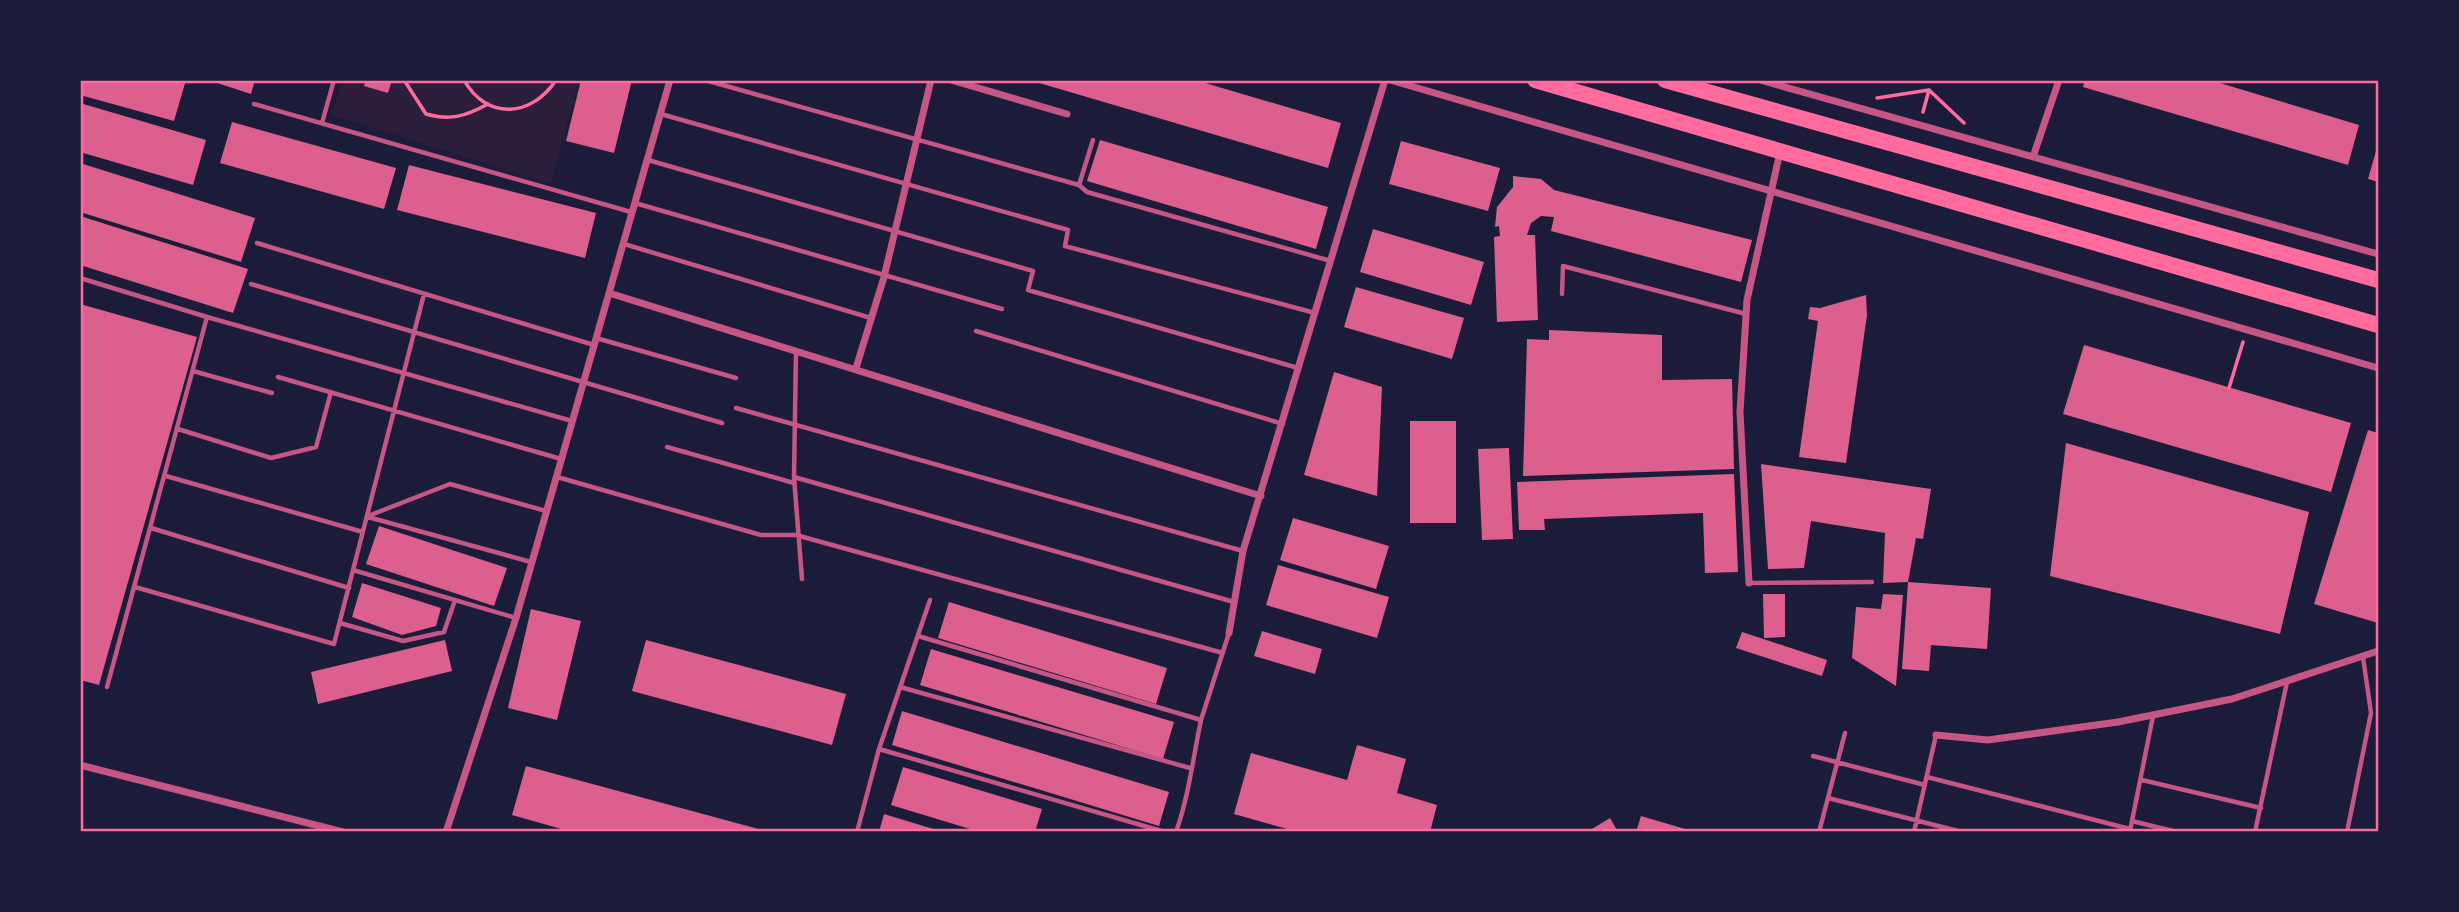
<svg xmlns="http://www.w3.org/2000/svg" width="2459" height="912" font-family="'Libre Baskerville',serif">
	<rect width="100%" height="100%" fill="#1b1b3a"/>
	<path fill="#2a1e3b" d="M342 81H579L551 184 332 115Z"/>
	<path fill="#dd5f8e" d="M80 80H186L174 121 80 95Z
		M208 80H255L251 94Z
		M366 80H392L388 93 364 86Z
		M581 80H632L614 153 566 141Z
		M1029 80H1195L1341 123 1328 168Z
		M2085 80H2210L2359 125 2348 165 2083 87Z
		M80 103 206 140 193 185 80 152Z
		M232 122 396 168 384 209 220 163Z
		M1100 140 1328 207 1316 249 1087 181Z
		M1401 141 1500 168 1488 211 1389 184Z
		M2378 144V182L2368 179Z
		M80 163 255 218 241 262 80 212Z
		M409 165 596 213 585 258 397 210Z
		M1513 176 1541 179 1554 190 1752 240 1741 282 1551 231 1554 217 1541 216 1531 223 1527 235H1535L1538 320 1497 322 1494 237 1500 236 1499 226 1495 227 1497 207 1513 187Z
		M80 216 248 269 233 313 80 265Z
		M1373 229 1484 262 1471 305 1360 272Z
		M1356 287 1464 318 1452 359 1344 327Z
		M1866 295 1867 315 1846 463 1799 457 1818 321 1808 319 1810 307 1820 308Z
		M80 304 197 337 99 685 80 680Z
		M1549 330 1662 335V380L1732 379 1734 469 1523 476 1527 339 1549 340Z
		M2084 345 2351 423 2331 492 2063 414Z
		M1334 372 1382 387 1377 496 1304 475Z
		M1410 421H1456V523H1410Z
		M2368 430 2378 433V623L2314 604Z
		M2066 443 2309 512 2280 634 2050 576Z
		M1509 448 1513 539 1482 540 1478 449Z
		M1761 464 1931 489 1923 539 1916 538 1908 582 1883 583 1885 533 1811 521 1804 568 1768 569Z
		M1734 474 1738 572 1705 573 1703 513 1544 519 1545 530H1519L1517 482Z
		M1293 518 1389 546 1376 589 1280 560Z
		M379 526 507 568 494 606 366 564Z
		M1278 565 1389 597 1377 638 1266 605Z
		M1908 582 1991 588 1987 649 1931 645 1929 671 1902 669Z
		M362 583 441 608 436 626 402 635 352 617Z
		M1763 594H1785V637L1764 638Z
		M1883 594 1903 595 1896 686 1852 658 1856 607 1881 609Z
		M949 602 1167 668 1156 704 938 638Z
		M531 609 581 621 557 720 508 708Z
		M1262 631 1322 649 1315 674 1254 656Z
		M1742 632 1827 660 1822 676 1736 648Z
		M445 640 452 671 318 704 311 672Z
		M646 640 846 694 832 745 632 691Z
		M931 649 1174 722 1163 759 920 685Z
		M902 711 1169 792 1159 826 892 745Z
		M1357 745 1406 759 1397 793 1437 805 1430 832H1298L1234 814 1251 753 1347 780Z
		M526 766 766 831V832H572L512 815Z
		M903 767 1042 809 1035 832H980L891 805Z
		M884 814 940 831V832H879Z
		M1641 816 1692 831V832H1636Z
		M1610 818 1618 832H1587Z"/>
	<g fill="none" stroke-linecap="round" stroke-linejoin="round">
		<path stroke="#ff6b9d" stroke-width="3.5" d="M404 80 426 114C451 121 466 116 488 104
			M464 80C487 121 532 117 556 80
			M502 80H518
			M1877 98 1929 90 1964 123
			M1923 112 1929 90
			M2229 388 2243 342"/>
		<path stroke="#c65784" stroke-width="4.5" d="M705 80 1079 185 1093 140
			M254 104 631 212
			M661 114 1068 230 1065 246 1315 313
			M322 123 334 80
			M648 160 1033 271 1028 290 1298 368
			M1079 185 1087 192 1331 261
			M635 203 1002 309
			M257 243 594 345
			M624 244 871 318
			M80 278 207 317 107 687
			M251 284 722 423
			M1562 294 1563 266 1746 314
			M207 317 572 421
			M976 331 1283 424
			M596 338 736 378
			M796 350 794 477 802 579
			M193 371 272 393
			M278 377 561 459
			M736 408 1243 551
			M178 429 271 458 316 447 331 392
			M667 447 794 483
			M166 476 363 532
			M557 477 761 535H796L1223 653
			M794 477 1234 602
			M368 516 450 484 546 511
			M368 517 531 562
			M151 528 349 588
			M353 570 516 618
			M1749 583 1872 582
			M135 587 334 644 424 294
			M340 623 403 641 444 632 455 600
			M918 636 1201 720 1229 633
			M900 687 1190 768
			M879 749 1165 832
			M1813 756 1925 785
			M1927 777 2130 829
			M2142 780 2261 808
			M1828 798 1962 832
			M2132 821 2177 832
			M2130 831 2153 716
			M857 832 879 749 930 600
			M1176 832C1189 795 1193 758 1201 720
			M1819 832 1845 733
			M1914 832 1936 735
			M2255 832 2287 682
			M2347 832 2371 713 2363 657"/>
		<path stroke="#c65784" stroke-width="7" d="M951 80 1067 114
			M1390 80 2378 368
			M1760 80 2378 254
			M2033 157 2059 80
			M609 293 1261 496
			M856 368 884 277 931 80
			M1749 583 1740 412 1747 300 1780 152
			M1229 633 1243 551 1385 80
			M1936 735 1988 740 2118 722 2232 699 2378 651
			M80 765 343 832
			M446 832 516 618 670 80"/>
		<path stroke="#ff6b9d" stroke-width="16" d="M1535 80 2378 325
			M1665 80 2378 280"/>
	</g>
	<rect width="2459" height="912" fill="none" stroke="#1b1b3a" stroke-width="164"/>
	<rect x="82" y="82" width="2295" height="748" fill="none" stroke="#ff6b9d" stroke-width="2.5"/>
</svg>
